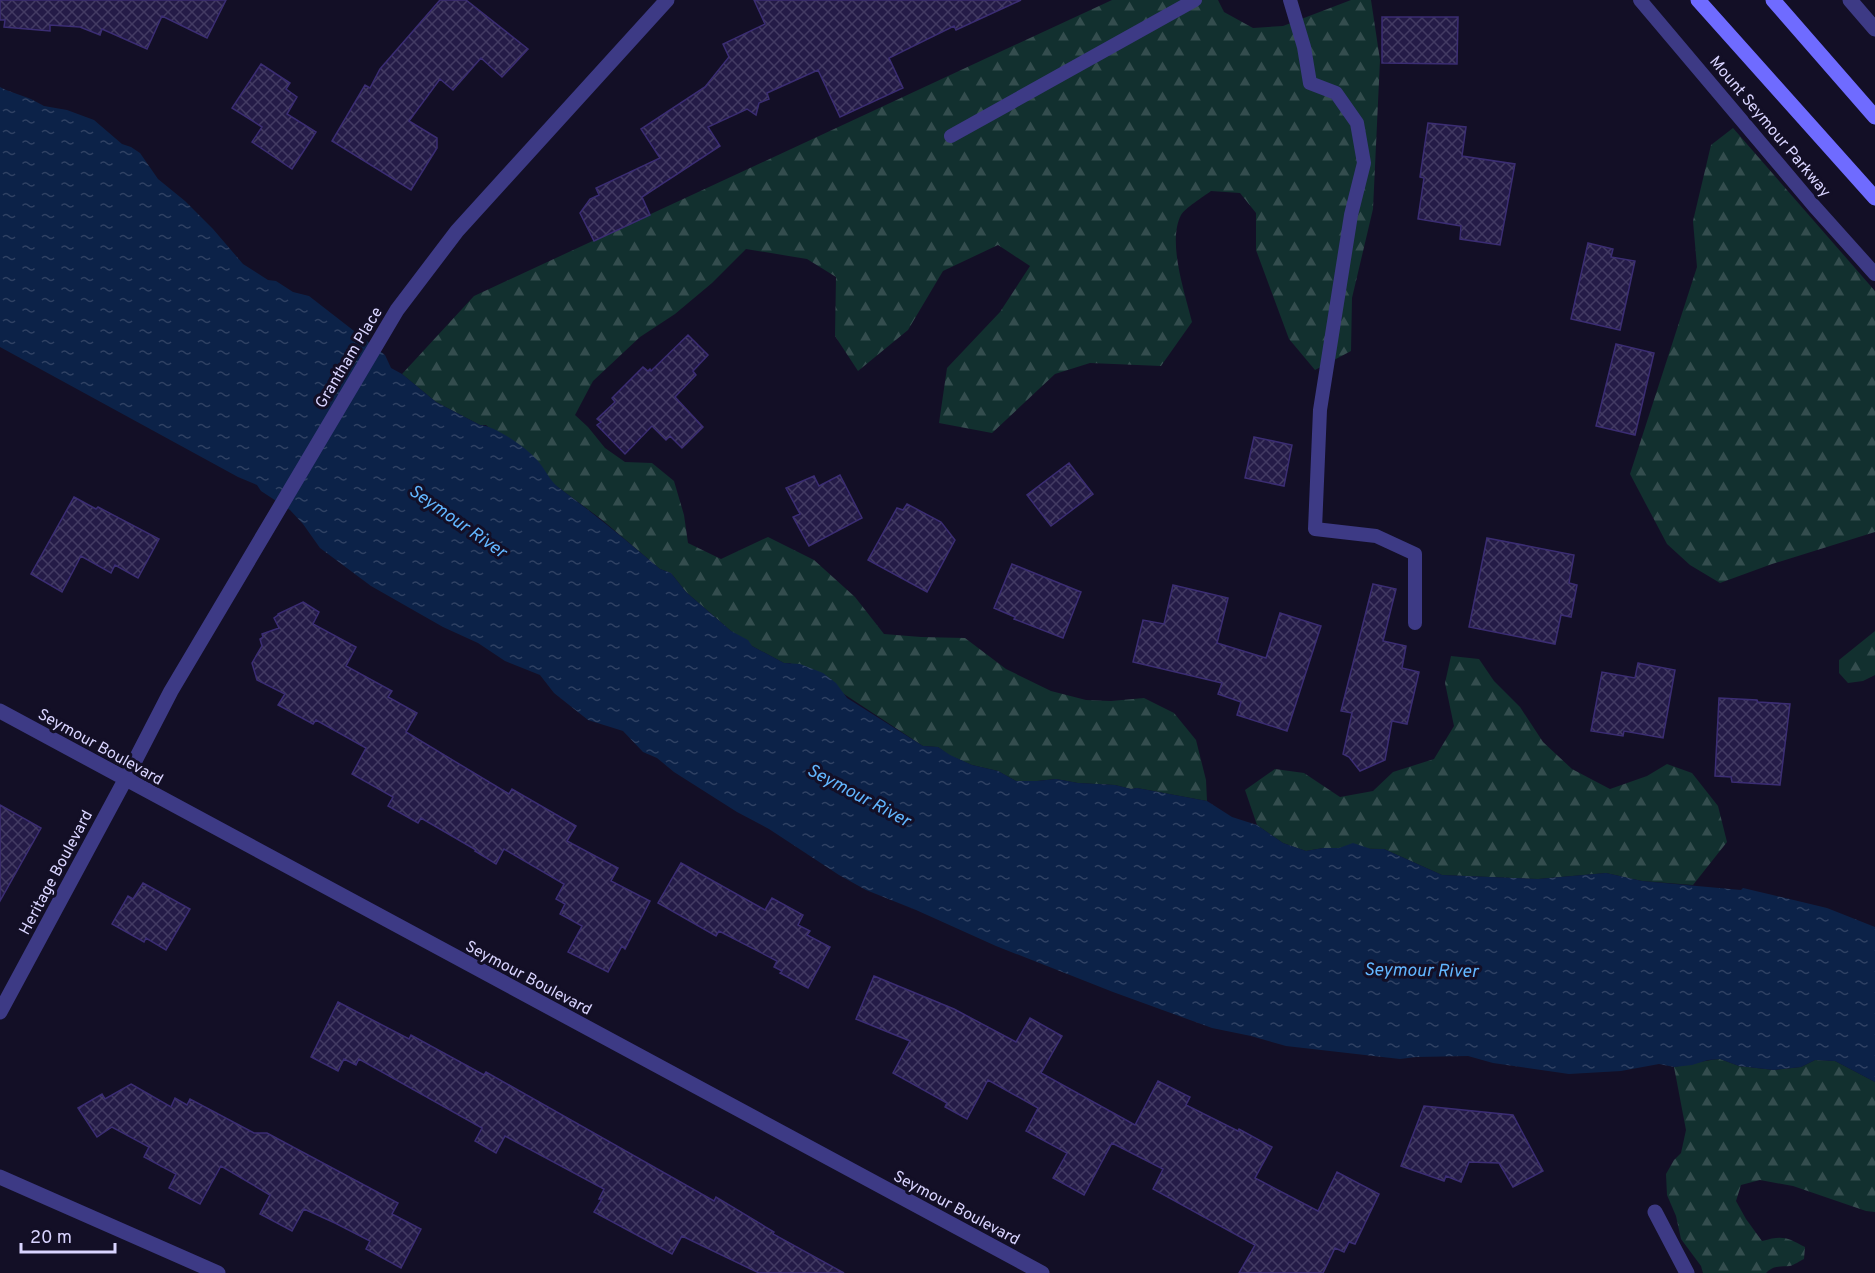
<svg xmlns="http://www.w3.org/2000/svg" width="1875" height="1273" font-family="Overpass,sans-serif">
	<defs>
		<pattern id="forest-firs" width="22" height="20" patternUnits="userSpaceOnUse" patternTransform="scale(1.5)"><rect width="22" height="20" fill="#12302f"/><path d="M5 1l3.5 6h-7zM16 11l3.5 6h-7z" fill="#344d4e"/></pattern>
		<pattern id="water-ripples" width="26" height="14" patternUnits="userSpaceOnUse" patternTransform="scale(1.5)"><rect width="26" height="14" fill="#0c2248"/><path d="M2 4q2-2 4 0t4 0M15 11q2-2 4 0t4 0" fill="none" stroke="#2f4163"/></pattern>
		<pattern id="building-cross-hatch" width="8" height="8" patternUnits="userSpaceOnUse" patternTransform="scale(1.5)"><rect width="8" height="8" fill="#241b47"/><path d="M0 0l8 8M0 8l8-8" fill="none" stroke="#433b63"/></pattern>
	</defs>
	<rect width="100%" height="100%" fill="#130f26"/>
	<path fill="url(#forest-firs)" d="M1112 0H1218L1224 12 1253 28 1283 26 1351 0H1371L1380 60 1373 209 1352 298 1351 351 1315 370 1289 339 1256 250V213L1240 193 1211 191C1203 197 1185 208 1181 215 1167 242 1185 293 1192 322L1161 366 1090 363 1055 374 992 433 939 423 947 368 1000 312 1030 266 998 245 943 271 908 330 858 371 835 336 836 277 807 259 746 249 712 283 675 314 640 337 593 381 575 415 588 427 605 448 625 462 652 463 674 481 684 515 688 543 721 559 768 537 814 560 855 597 884 634 921 637 965 638 1006 669 1051 691 1086 700 1111 701 1144 698 1174 713 1196 740 1206 780 1207 801 1137 788 1131 789 1115 785 1078 783 1056 779 1037 781H1016L998 771 972 765 949 755 938 747 923 746 844 694 790 663H784L752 646 731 631 686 592 671 573 660 569 601 519 555 485 486 425H480L436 402 402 374 474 296Z
		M1733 128 1875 291V532L1772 564 1720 583 1690 565 1667 544 1630 474 1697 267 1693 221 1711 145Z
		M1875 631V675L1863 681 1848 683 1839 673V660Z
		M1451 656 1479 659 1494 681 1520 707 1543 742 1572 769 1610 789 1647 776 1667 764 1692 773 1718 806 1727 842 1693 885 1642 881 1606 873 1538 879 1442 875 1384 849 1323 848 1306 851 1283 843 1257 825 1245 790 1275 769 1304 773 1340 797 1373 791 1393 772 1434 759 1454 726 1445 683Z
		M1720 1059 1739 1066 1774 1070 1801 1067 1815 1060 1835 1061 1875 1082V1212L1866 1211 1793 1186 1760 1180 1741 1185 1736 1201 1746 1219 1762 1241C1782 1235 1787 1237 1805 1247L1804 1259C1800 1261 1794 1265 1790 1266 1780 1267 1774 1265 1766 1273H1703L1701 1266 1681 1239 1676 1216 1667 1195 1666 1174 1674 1160 1681 1153 1686 1130 1674 1067C1689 1065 1704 1060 1720 1059Z"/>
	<path fill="url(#water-ripples)" d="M0 87 6 90 31 99 44 106 67 110 94 120 122 144 131 147 140 153 158 179 185 201 213 229 243 264 268 280 276 281 293 292 309 296 385 355 391 368 402 374 436 402 480 425C496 426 528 449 538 461 545 469 550 481 558 487 593 513 626 540 660 569L671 573 686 592 731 631 748 640 752 646 784 663 800 664 823 673 836 683 847 698 923 746 938 747 950 755 972 765 998 771 1016 781H1037L1056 779 1078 783 1115 785 1131 789 1137 788 1207 801 1232 817 1257 825 1283 843 1306 851 1323 848H1339L1353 843 1371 849H1384L1442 875 1538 879 1606 873 1642 881 1741 890 1743 888 1827 908 1875 927V1082L1835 1061 1815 1060 1801 1067 1774 1070 1739 1066 1720 1059 1708 1060 1692 1065 1674 1067 1659 1064 1621 1071 1569 1074 1493 1063 1468 1056 1416 1057 1400 1059 1286 1046 1251 1036 1212 1028 1113 992 996 946 916 910 866 890 839 875 769 829 737 812 674 772 657 758 643 752 623 731 588 720 554 693 540 675 505 661 478 643 443 627 371 586 320 548 303 524 290 510 261 491 257 485 238 477 0 347Z"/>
	<path fill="url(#building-cross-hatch)" stroke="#3b2d73" stroke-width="1.5" d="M0 0H226L207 38 162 16 147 49 102 29 100 35 80 27 50 25V31L4 27 5 20H0Z
		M440 0H466L528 49 502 77 481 58 453 90 440 79 409 121 437 138V148L411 190 332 141 365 85 370 88 380 69Z
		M754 0H1021L956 30 954 26 889 58 903 88 840 117 818 70 767 93 769 99 759 103 756 115 747 109 708 127 720 146 642 197 650 215 594 241 580 213 590 199 599 195 596 188 660 158 641 129 705 87 729 57 723 44 765 24Z
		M1382 17H1458L1457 64 1382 63Z
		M261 64 290 83 286 89 297 97 287 114 316 132 292 169 252 142 262 127 232 108Z
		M1428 123 1466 127 1462 156 1515 164 1500 245 1460 239 1461 226 1418 219 1424 178 1420 177Z
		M1588 243 1613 249 1611 257 1635 261 1620 330 1571 319Z
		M688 335 708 355 693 371 696 375 675 397 703 427 682 448 670 436 666 440 652 426 625 454 597 425 601 422 597 419 615 402 612 398 643 367 648 371 650 369 651 371Z
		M1616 344 1654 353 1635 435 1596 426Z
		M1254 437 1292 445 1284 486 1245 478Z
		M1069 463 1093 494 1051 526 1027 495Z
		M840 475 862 518 809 546 793 517 800 514 786 488 814 476 819 486Z
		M74 497 96 509 98 507 159 539 138 578 115 565 111 573 81 556 62 592 31 574Z
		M907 504 941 522 955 540 927 592 868 560 897 508 903 510Z
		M1487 538 1574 555 1569 583 1577 585 1571 617 1561 615 1555 644 1469 627Z
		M1012 564 1081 592 1063 638 1014 619 1015 617 994 608Z
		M1373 584 1396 589 1383 641 1406 646 1402 668 1419 672 1407 724 1392 721 1385 760 1360 771 1349 757 1343 754 1352 713 1341 711Z
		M1173 585 1228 598 1217 643 1266 658 1280 613 1321 626 1287 731 1237 715 1241 702 1218 694 1222 683 1133 662 1143 620 1164 624Z
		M303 602 319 612 313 624 356 647 346 666 392 691 388 697 417 713 406 732 509 794 512 789 576 826 567 841 618 868 611 881 650 901 625 949 622 946 608 972 568 952 582 926 560 914 565 904 556 899 564 884 504 849 496 864 475 851 476 850 421 818 418 823 388 806 393 797 352 774 366 748 316 720 313 724 278 705 285 694 257 680 252 663 262 646 260 639 263 637 262 634 279 628 274 618 278 615V614Z
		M1638 663 1675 670 1663 738 1624 731 1623 736 1591 731 1602 672 1635 678Z
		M1719 698 1757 700 1758 702 1790 704 1780 785 1732 782 1731 777 1715 776Z
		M0 805 41 828 0 901Z
		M681 863 765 910 772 898 803 915 798 925 810 931 807 935 830 947 808 988 780 973 782 971 774 967 777 961 719 931 716 936 658 903Z
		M143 883 190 909 166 950 146 938 144 942 112 924 128 896 133 899Z
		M874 976 954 1009 1016 1042 1030 1018 1062 1036 1041 1073 1135 1125 1158 1081 1190 1097 1186 1105 1238 1131 1239 1129 1272 1147 1255 1178 1318 1211 1337 1172 1379 1194 1355 1244 1349 1242 1344 1252 1335 1248 1323 1273H1239L1255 1245 1153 1189 1163 1169 1112 1143 1084 1195 1053 1178 1067 1153 1026 1131 1038 1108 988 1080 967 1119 945 1107 947 1103 893 1073 910 1041 856 1019Z
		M338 1002 409 1039 411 1035 484 1075 486 1072 714 1201 716 1197 774 1232 773 1234 844 1273H759L682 1236 672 1254 594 1212 602 1199H599L604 1189 505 1136 496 1153 475 1141 482 1128 359 1059 356 1065 344 1059 338 1071 311 1057Z
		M131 1084 171 1107 175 1098 187 1105 190 1099 254 1133H267L398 1203 392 1214 421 1229 401 1268 366 1249 370 1241 335 1223 304 1209 292 1231 260 1214 270 1195 221 1166 200 1204 169 1188 176 1174 144 1157 149 1147 112 1127 97 1137 78 1108 102 1094 105 1099Z
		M1424 1106 1513 1115 1543 1171 1513 1187 1499 1163 1469 1162 1461 1182 1446 1176 1444 1181 1401 1166Z"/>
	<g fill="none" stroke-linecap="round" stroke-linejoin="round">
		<path stroke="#3d3a85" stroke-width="14" d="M1290 0 1304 47 1310 83 1336 93 1357 123 1364 163 1351 215 1320 410 1315 529 1376 536 1415 554V623
			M1640 0 1814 206 1875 274
			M951 136 1195 0"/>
		<path stroke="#3d3a85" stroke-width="15" d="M1850 0 1875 29
			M0 711 1042 1273
			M0 1012 125 780 171 691 397 310 457 231 667 0
			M0 1177 218 1273
			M1655 1212 1687 1273"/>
		<path stroke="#6f6bff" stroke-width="15" d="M1698 0 1875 198
			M1773 0 1875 117"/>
	</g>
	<g text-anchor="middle" stroke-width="6" stroke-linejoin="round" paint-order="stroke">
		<g font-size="16" fill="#d9d4ff" stroke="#130f26">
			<text transform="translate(1771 126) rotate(50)" y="6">Mount Seymour Parkway</text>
			<text transform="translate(348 357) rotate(-59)" y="6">Grantham Place</text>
			<text transform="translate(101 746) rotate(29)" y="6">Seymour Boulevard</text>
			<text transform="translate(55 872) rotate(-62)" y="6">Heritage Boulevard</text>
			<text transform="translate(529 977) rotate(28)" y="6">Seymour Boulevard</text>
			<text transform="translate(957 1207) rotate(28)" y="6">Seymour Boulevard</text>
		</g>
		<g font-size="18" font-style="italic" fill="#62b6ff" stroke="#130f26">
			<text transform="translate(458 521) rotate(35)" y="6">Seymour River</text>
			<text transform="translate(859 795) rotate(28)" y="6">Seymour River</text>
			<text transform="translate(1421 970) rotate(1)" y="6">Seymour River</text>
		</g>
	</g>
	<path d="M21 1243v9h94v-9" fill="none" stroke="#d9d4ff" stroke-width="3"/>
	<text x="30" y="1243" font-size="18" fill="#d9d4ff" stroke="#130f26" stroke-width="4.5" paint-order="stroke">20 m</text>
</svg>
